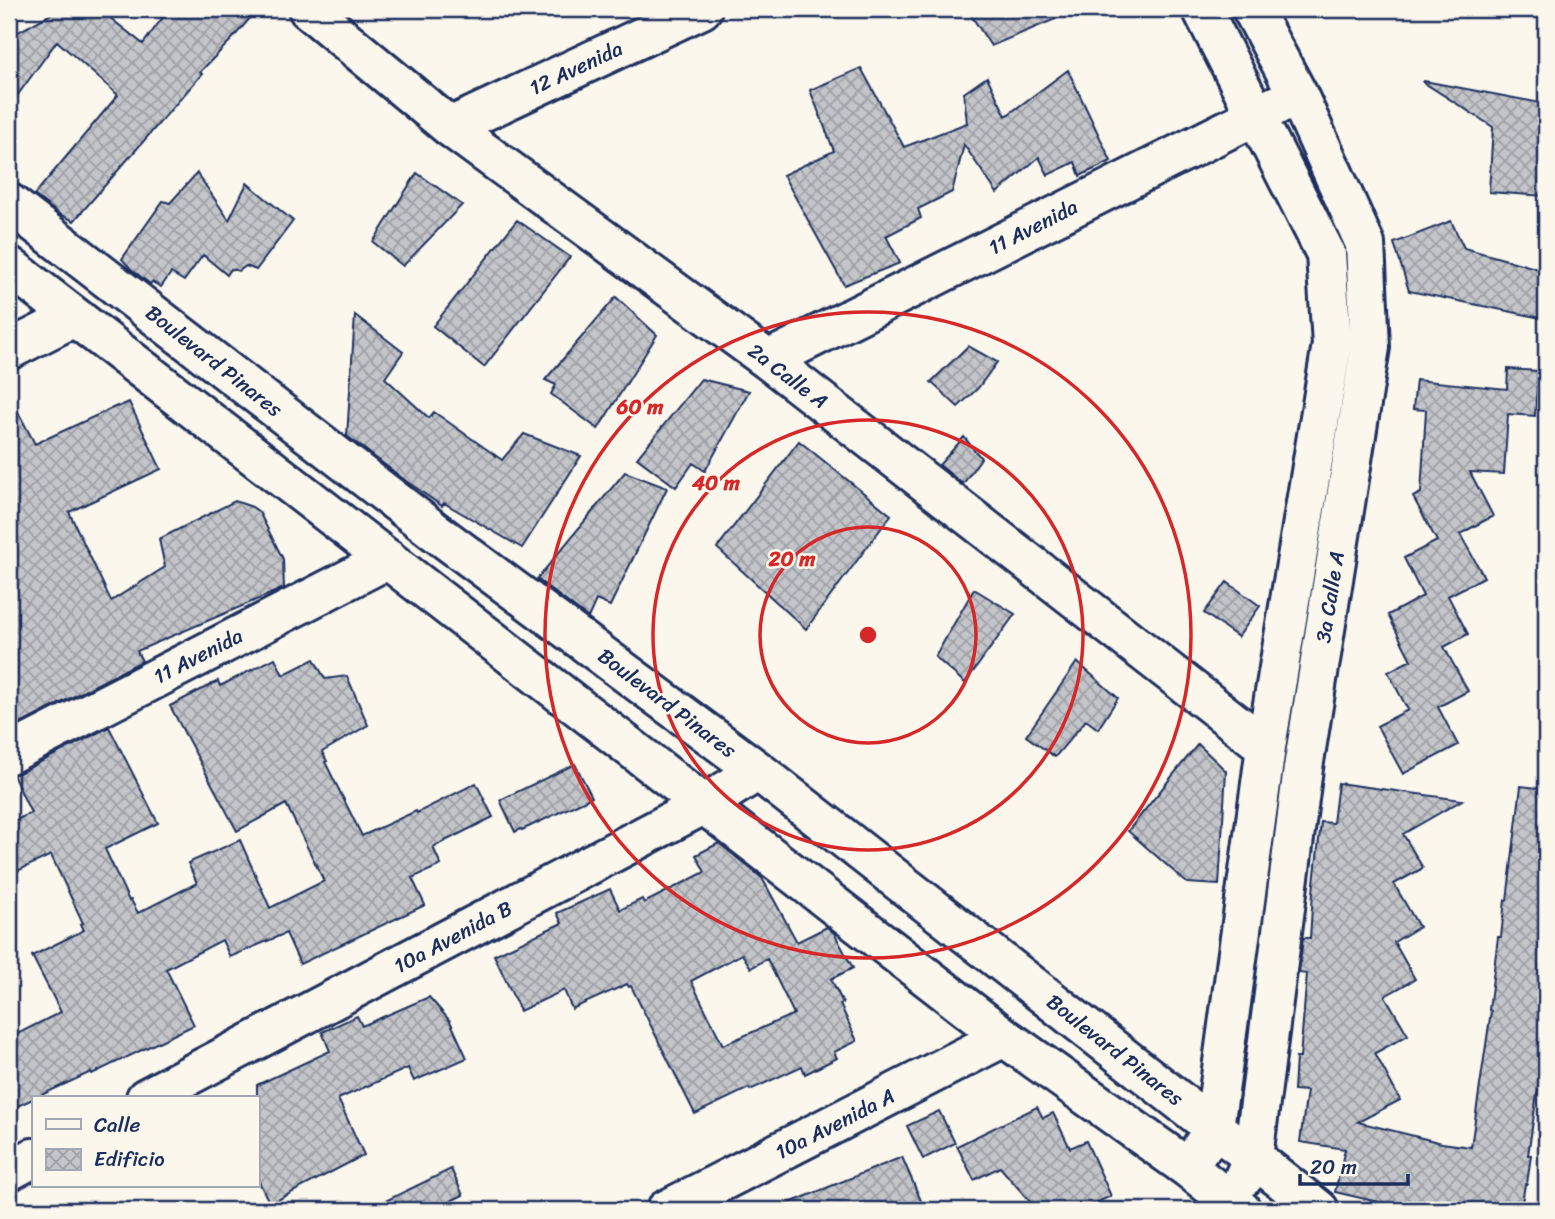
<svg xmlns="http://www.w3.org/2000/svg" width="1555" height="1219" font-family="Sriracha,sans-serif">
	<defs>
		<pattern id="building-cross-hatch" width="8" height="8" patternUnits="userSpaceOnUse" patternTransform="scale(1.75)"><rect width="8" height="8" fill="#c3c5c9"/><path d="M0 0l8 8M0 8l8-8" fill="none" stroke="#9ea0a6"/></pattern>
	</defs>
	<rect width="100%" height="100%" fill="#fbf7ec"/>
	<filter id="ink" filterUnits="userSpaceOnUse"><feTurbulence type="fractalNoise" baseFrequency=".0143" numOctaves="2"/><feDisplacementMap in="SourceGraphic" scale="14" xChannelSelector="R" yChannelSelector="G"/><feConvolveMatrix kernelMatrix="1 2 1 2 8 2 1 2 1" color-interpolation-filters="sRGB"/></filter>
	<g filter="url(#ink)">
		<path fill="url(#building-cross-hatch)" stroke="#1b2f5e" stroke-width="2" fill-rule="evenodd" d="M60 9H81L78 12 82 14 88 9H99L143 44 169 9H258L232 39 200 72 202 74 74 221 59 214 34 195 118 95 57 41 9 107V37Z
			M967 9H1079L991 46Z
			M861 68 904 147 967 123 964 93 987 77 1006 116 1068 70 1111 161 1080 176 1075 162 1048 175 1039 157 997 193 964 145 952 192 918 209 921 218 886 236 900 263 844 285 783 175 834 151 810 90Z
			M1424 81 1546 104V196L1489 192 1493 127 1423 82Z
			M197 173 229 220 247 183 293 221 256 270 246 266 239 271 231 269 227 275 203 255 184 281 171 273 161 287 152 282 150 284 131 269 122 259 163 201 170 203Z
			M417 173 462 205 403 266 373 242Z
			M517 220 570 257 484 367 433 326Z
			M1451 221 1464 248 1546 271V319L1409 291 1394 243Z
			M616 297 657 335 598 429 551 394 556 385 545 380Z
			M355 315 403 352 385 378 429 418 434 412 502 460 524 434 581 456 522 548 444 503 442 506 406 481 347 436Z
			M968 346 997 362 978 388 958 407 931 382Z
			M1508 369 1538 371 1535 416 1508 414 1504 474 1470 472 1493 516 1460 534 1484 577 1448 596 1468 634 1444 647 1468 691 1438 707 1458 745 1403 774 1377 726 1408 710 1388 672 1411 660 1388 615 1423 596 1404 558 1437 541 1413 497 1421 493 1426 410 1413 409 1416 380 1507 389Z
			M701 379 749 391 705 471 693 463 676 487 637 458Z
			M9 395 35 444 117 406 118 407 129 402 161 469 69 512 111 601 165 567 159 539 235 501 252 507 259 512 283 559 284 588 137 651 142 661 9 730Z
			M964 437 981 458 963 484 939 465Z
			M799 441 891 515 806 629 717 548Z
			M625 472 667 488 610 606 596 600 588 618 537 579Z
			M1227 582 1260 606 1238 637 1204 613Z
			M974 589 1015 614 965 683 935 657Z
			M275 658 283 675 314 659 325 679 347 676 368 725 322 752 327 761 325 762 362 836 416 811 417 813 476 783 493 817 433 847 441 865 412 878 425 905 300 964 286 933 230 957 222 940 166 969 194 1025 92 1074 91 1072 9 1110V1038L61 1012 32 956 84 930 81 924 83 923 51 855 9 875V823L31 813 13 775 19 773 109 727 158 823 105 849 129 901 131 900 138 913 197 883 188 863 240 840 270 908 324 881 286 804 237 831 170 706 218 681 220 686Z
			M1077 662 1118 698 1098 729 1086 720 1055 757 1026 736Z
			M1198 744 1226 771 1219 885 1187 883 1128 831Z
			M575 764 592 797 522 830 521 829 515 832 500 800Z
			M1338 783 1462 800 1403 834 1423 868 1394 884 1419 927 1394 942 1415 979 1385 996 1408 1035 1375 1053 1400 1100 1358 1122 1442 1143 1471 1147 1491 1011 1489 1010 1498 937H1501L1505 900H1507L1521 786 1546 789V1039L1536 1101 1528 1155H1531L1527 1184H1525L1521 1210H1386L1387 1204 1335 1192 1345 1149 1300 1142 1307 1091 1294 1090 1296 1058H1300L1307 974 1299 973 1303 938H1310L1313 892 1321 822 1333 823Z
			M719 843 762 878 797 942 827 927 834 933 853 968 831 979 843 1003 840 1004 857 1041 834 1052 837 1058 805 1074 802 1066 750 1090 749 1088 695 1114 631 986 629 987 627 984 572 1009 564 990 520 1011 494 955 562 923 557 913 610 889 620 910 642 899 644 903 705 872 696 855ZM742 954 751 968 767 959 794 1014 723 1045 691 981Z
			M429 997 450 1021 467 1058 414 1081 408 1068 338 1099 364 1155 270 1204 257 1178V1085L330 1051 322 1032 357 1016 362 1026Z
			M1037 1107 1043 1118 1053 1113 1070 1148 1086 1141 1111 1196 1080 1210H1037L1000 1167 974 1180 957 1146Z
			M939 1111 955 1143 923 1159 907 1126Z
			M902 1157 925 1210H775V1209Z
			M451 1169 463 1195 433 1210H367Z"/>
		<g fill="none" stroke-linecap="round" stroke-linejoin="round">
			<g stroke="#1b2f5e" stroke-width="44">
				<path id="minor" d="M308 9 450 127 768 360 1266 747
					M1202 9 1326 254 1332 344 1266 747 1214 1128 1202 1147
					M450 127 702 9
					M9 203 433 530 758 771 1214 1128 1253 1157 1319 1210
					M9 266 1004 1037 1188 1168 1241 1210
					M9 350 74 317
					M768 360 1277 105
					M9 754 388 559
					M146 1098 705 804 758 771
					M9 1171 33 1158
					M1244 1177 1253 1157 1303 768 1370 347 1365 244 1298 95 1252 9
					M666 1210 1004 1037"/>
			</g>
			<use href="#minor" stroke="#fbf7ec" stroke-width="38"/>
		</g>
	</g>
	<g fill="none" stroke="#d62828" stroke-width="3.5">
		<circle cx="868" cy="635" r="108"/>
		<circle cx="868" cy="635" r="215"/>
		<circle cx="868" cy="635" r="323"/>
	</g>
	<g text-anchor="middle" stroke-width="5" stroke-linejoin="round" paint-order="stroke">
		<g font-size="21" fill="#1b2f5e" stroke="#fbf7ec">
			<text transform="translate(576 68) rotate(-25)" y="7">12 Avenida</text>
			<text transform="translate(1033 227) rotate(-27)" y="7">11 Avenida</text>
			<text transform="translate(214 361) rotate(38)" y="7">Boulevard Pinares</text>
			<text transform="translate(788 376) rotate(37)" y="7">2a Calle A</text>
			<text transform="translate(1330 597) rotate(-81)" y="7">3a Calle A</text>
			<text transform="translate(198 656) rotate(-27)" y="7">11 Avenida</text>
			<text transform="translate(667 703) rotate(37)" y="7">Boulevard Pinares</text>
			<text transform="translate(453 937) rotate(-28)" y="7">10a Avenida B</text>
			<text transform="translate(1115 1050) rotate(38)" y="7">Boulevard Pinares</text>
			<text transform="translate(835 1124) rotate(-27)" y="7">10a Avenida A</text>
		</g>
	</g>
	<circle cx="868" cy="635" r="10" fill="#d62828" stroke="#fbf7ec" stroke-width="3.5"/>
	<g font-size="21" text-anchor="middle" font-weight="bold" fill="#d62828" stroke="#fbf7ec" stroke-width="5" stroke-linejoin="round" paint-order="stroke">
		<text x="640" y="414">60 m</text>
		<text x="716" y="490">40 m</text>
		<text x="792" y="566">20 m</text>
	</g>
	<rect width="1555" height="1219" fill="none" stroke="#fbf7ec" stroke-width="35"/>
	<rect x="18" y="18" width="1520" height="1184" fill="none" stroke="#1b2f5e" stroke-width="2.5" filter="url(#ink)"/>
	<rect x="32" y="1096" width="228" height="91" fill="#fbf7ec" stroke="#a1a7b3" stroke-width="2"/>
	<rect x="46" y="1119" width="35" height="10" fill="#fbf7ec" stroke="#a1a7b3" stroke-width="2"/>
	<text x="94" y="1132" font-size="21" fill="#1b2f5e">Calle</text>
	<rect x="46" y="1149" width="35" height="21" fill="url(#building-cross-hatch)" stroke="#a1a7b3" stroke-width="2"/>
	<text x="94" y="1166" font-size="21" fill="#1b2f5e">Edificio</text>
	<path d="M1300 1174v10h108v-10" fill="none" stroke="#1b2f5e" stroke-width="3.5"/>
	<text x="1310" y="1174" font-size="21" fill="#1b2f5e" stroke="#fbf7ec" stroke-width="5" paint-order="stroke">20 m</text>
</svg>
